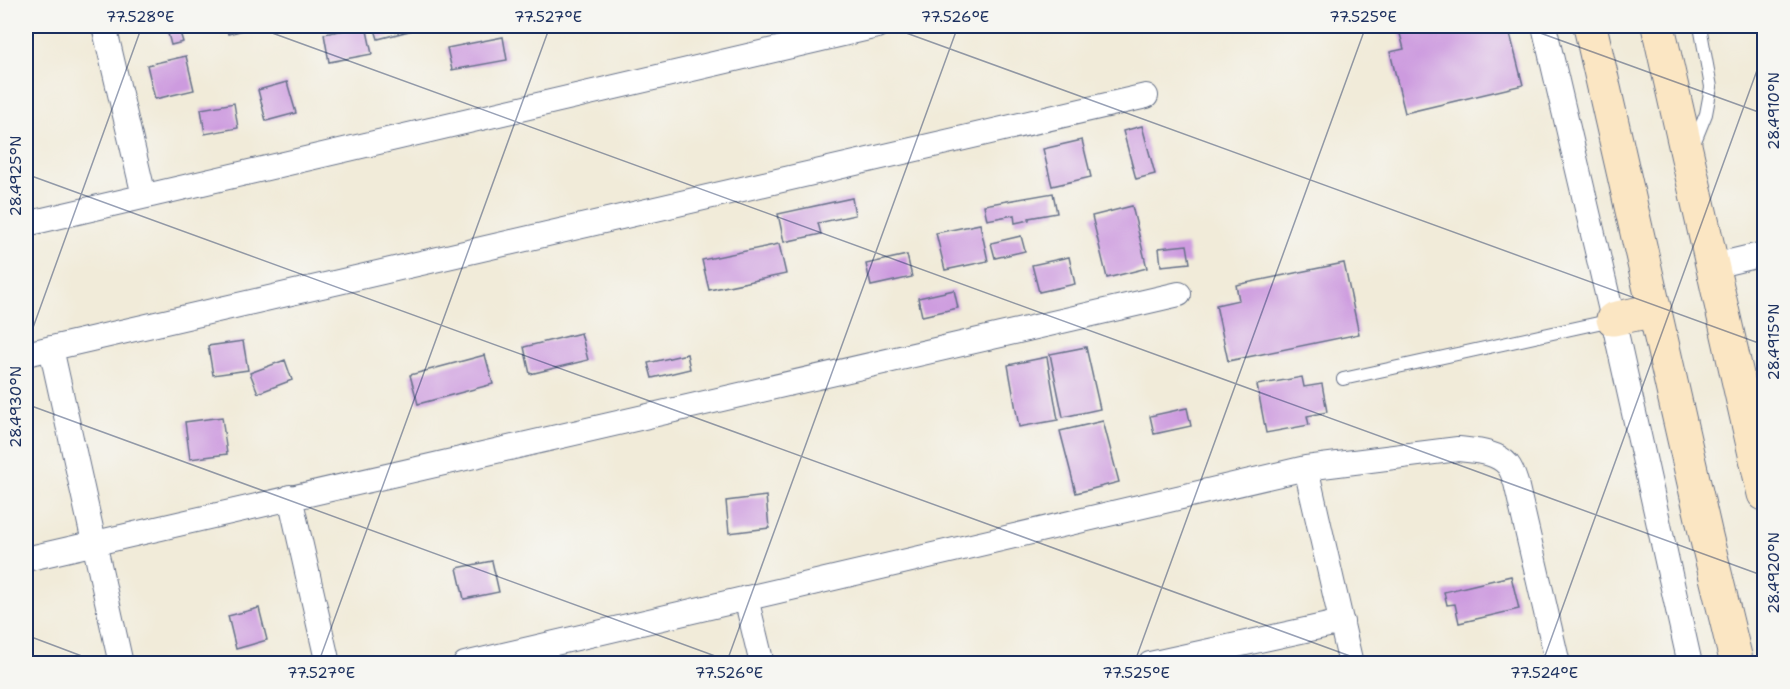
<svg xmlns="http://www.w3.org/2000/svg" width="1790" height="689" font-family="'Shantell Sans',sans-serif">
	<rect width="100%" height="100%" fill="#f6f6f2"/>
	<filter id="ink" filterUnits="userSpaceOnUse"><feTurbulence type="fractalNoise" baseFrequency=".0167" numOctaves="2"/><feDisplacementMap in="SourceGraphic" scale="12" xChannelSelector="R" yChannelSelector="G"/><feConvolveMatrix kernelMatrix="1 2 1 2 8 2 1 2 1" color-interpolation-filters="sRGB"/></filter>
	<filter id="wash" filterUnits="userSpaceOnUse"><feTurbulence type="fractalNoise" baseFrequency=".008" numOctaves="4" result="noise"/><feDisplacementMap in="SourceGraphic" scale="24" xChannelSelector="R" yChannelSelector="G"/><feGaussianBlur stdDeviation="1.35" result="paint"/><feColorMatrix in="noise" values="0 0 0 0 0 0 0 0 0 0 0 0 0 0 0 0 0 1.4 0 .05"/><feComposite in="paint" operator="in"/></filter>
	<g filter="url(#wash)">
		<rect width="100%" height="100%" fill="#f1ebd9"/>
		<g id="blocks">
			<path fill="#cd9bdf" d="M166 26H178L183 42 171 45Z
				M226 26H259L228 34Z
				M366 26 372 54 329 62 324 34Z
				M374 26H416L417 29 378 39Z
				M1398 26H1481V27L1508 26 1523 85 1405 113 1390 52 1404 49Z
				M503 37 507 60 452 70 447 48Z
				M186 56 194 90 155 99 147 65Z
				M287 82 296 113 266 121 258 90Z
				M234 103 238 128 205 134 201 109Z
				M1142 126 1155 174 1136 179 1123 131Z
				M1082 140 1091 177 1052 186 1043 149Z
				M1053 193 1057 213 1029 218V220L1015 223 1014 215 987 220 984 205Z
				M852 198 855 215 818 223 821 234 784 242 778 214Z
				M1132 206 1147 268 1107 278 1092 216Z
				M980 224 988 261 945 270 936 233Z
				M1021 236 1025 251 995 258 991 243Z
				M779 244 786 274 709 290 702 260Z
				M1187 245 1190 263 1161 266 1159 248Z
				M907 255 912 277 871 286 866 264Z
				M1069 257 1075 284 1039 292 1032 265Z
				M1344 263 1359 334 1228 361 1216 305 1239 300 1236 285Z
				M954 290 958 308 922 316 918 298Z
				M581 333 588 360 530 374 524 347Z
				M243 341 248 370 213 375 208 346Z
				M1086 347 1100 409 1063 417 1050 354Z
				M687 354 690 369 652 378 648 363Z
				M485 355 493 384 418 404 410 375Z
				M1047 357 1058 420 1019 427 1008 365Z
				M285 360 292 380 258 393 250 373Z
				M1302 377 1304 387 1322 384 1327 412 1307 416 1309 425 1266 433 1257 385Z
				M1187 408 1191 426 1154 434 1150 416Z
				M222 417 227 454 190 459 185 422Z
				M1103 421 1119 482 1076 493 1060 431Z
				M766 496 769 528 729 533 726 501Z
				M492 561 499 592 464 599 457 568Z
				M1511 576 1519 609 1459 623 1455 604 1447 605 1444 592Z
				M259 608 267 640 236 649 228 616Z"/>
		</g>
	</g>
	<g filter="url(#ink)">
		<use href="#blocks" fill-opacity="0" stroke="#667189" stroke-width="1.5"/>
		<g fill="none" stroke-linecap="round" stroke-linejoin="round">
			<g stroke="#667189" stroke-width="14">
				<path id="lane" d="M1693 146 1706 114 1711 87 1700 26
					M1343 379 1612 320"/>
			</g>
			<g stroke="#667189" stroke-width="26">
				<path id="street" d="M104 26 144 196
					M1544 26 1613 319 1690 664
					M26 224 877 26
					M1713 266 1764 254
					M51 348 121 664
					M26 354 1146 96
					M1306 468 1351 664
					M290 497 328 664
					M26 559 1179 294
					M746 598 762 664
					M465 664 1306 468 1458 449C1474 451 1496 451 1508 465 1512 470 1514 477 1516 483L1558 664
					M1150 664 1342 622"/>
			</g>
			<g stroke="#667189" stroke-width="35">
				<path id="secondary" d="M1590 26 1706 536 1737 664
					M1658 26 1764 494
					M1613 319 1655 310"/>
			</g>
			<use href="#lane" stroke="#fff" stroke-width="12"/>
			<use href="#street" stroke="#fff" stroke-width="24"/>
			<use href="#secondary" stroke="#fbe6c3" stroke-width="33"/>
		</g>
	</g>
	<path fill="none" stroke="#1b2f5e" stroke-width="1.5" stroke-opacity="0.45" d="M253 26 1764 576M887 26 1764 345M1521 26 1764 114M26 174 1372 664M26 347 142 26M26 404 737 664M26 635 103 664M318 664 550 26M726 664 958 26M1134 664 1366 26M1542 664 1764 51"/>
	<rect width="1790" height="689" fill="none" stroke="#f6f6f2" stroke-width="66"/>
	<rect x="33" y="33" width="1724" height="623" fill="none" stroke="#1b2f5e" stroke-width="2"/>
	<g font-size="15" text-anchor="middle" fill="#1b2f5e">
		<text x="140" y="22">77.528°E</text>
		<text x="548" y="22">77.527°E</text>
		<text x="955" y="22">77.526°E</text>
		<text x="1363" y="22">77.525°E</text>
		<text transform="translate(1774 111) rotate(-90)" y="5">28.4910°N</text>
		<text transform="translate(16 176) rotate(-90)" y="5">28.4925°N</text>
		<text transform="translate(1774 342) rotate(-90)" y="5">28.4915°N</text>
		<text transform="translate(16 407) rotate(-90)" y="5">28.4930°N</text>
		<text transform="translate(1774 573) rotate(-90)" y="5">28.4920°N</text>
		<text x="321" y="678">77.527°E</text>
		<text x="729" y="678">77.526°E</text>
		<text x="1136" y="678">77.525°E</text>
		<text x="1544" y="678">77.524°E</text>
	</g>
</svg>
